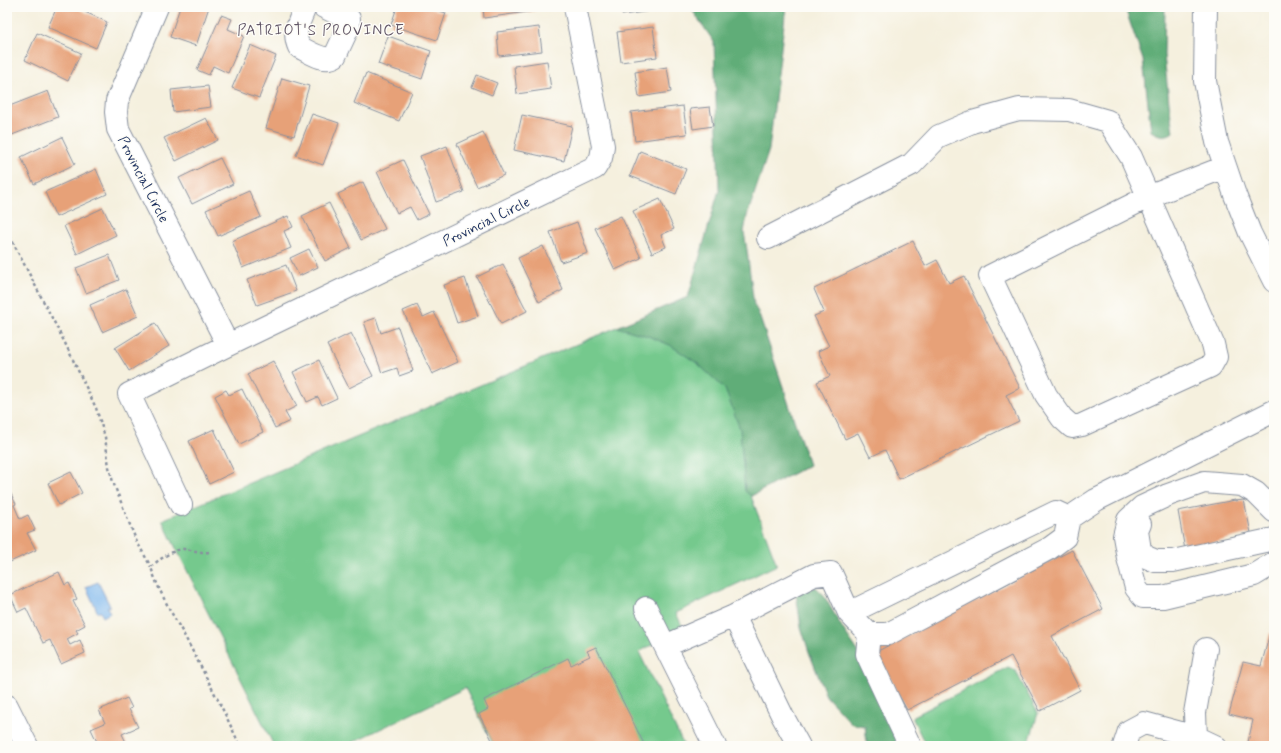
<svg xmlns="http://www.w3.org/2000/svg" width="1281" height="753" font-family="Mynerve,sans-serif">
	<rect width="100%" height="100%" fill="#fdfcf7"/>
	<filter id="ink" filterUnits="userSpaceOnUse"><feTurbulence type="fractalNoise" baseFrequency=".025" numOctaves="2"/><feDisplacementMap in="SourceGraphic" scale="8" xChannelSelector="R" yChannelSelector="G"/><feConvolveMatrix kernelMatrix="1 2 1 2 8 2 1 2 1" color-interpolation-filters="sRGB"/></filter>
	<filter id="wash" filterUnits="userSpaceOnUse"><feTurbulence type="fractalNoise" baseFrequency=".012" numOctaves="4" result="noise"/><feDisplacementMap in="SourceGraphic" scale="16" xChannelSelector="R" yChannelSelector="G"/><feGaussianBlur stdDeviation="0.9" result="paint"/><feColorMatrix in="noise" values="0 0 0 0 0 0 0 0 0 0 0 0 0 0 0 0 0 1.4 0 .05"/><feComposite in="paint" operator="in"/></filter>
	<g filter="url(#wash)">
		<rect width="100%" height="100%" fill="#f5f0de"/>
		<path fill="#75c98d" stroke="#487c76" d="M688 297 758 312 809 465 751 496 777 565 676 613 683 628 639 652 684 746H494L465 688 345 746H274L162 520Z
			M1008 667 1015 670 1038 713 1028 746H926L912 717Z"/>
		<path fill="#60ad78" stroke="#3e6e6b" d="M690 7H786L769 150 747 216 744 232 747 250 754 305 758 312 809 465 751 496 745 491 740 429 725 389 697 363 670 345 648 336 617 327 688 297 719 190 714 42Z
			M1122 7H1165L1164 55 1169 102 1173 132C1166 138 1157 135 1151 131L1143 60 1126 11Z
			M816 587 823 594 843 629 862 657 903 746H863L867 743 865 726 852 724 826 696 809 652 801 627 796 593 804 589Z"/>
		<path fill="#7cb6ed" stroke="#4c72a6" d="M98 582 110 606 107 607 110 613 103 617 100 611 98 613 86 587Z"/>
		<g id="blocks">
			<path fill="#e7a178" d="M57 7H74L107 22 96 48 48 27Z
				M180 7H209L196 46 170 37Z
				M397 7H427L446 13 437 40 391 25Z
				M483 7H535V11L484 18Z
				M621 7H659V10L622 15Z
				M221 15 232 19 228 29 244 36 228 73 213 66 209 75 197 70Z
				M539 27 542 51 499 56 497 32Z
				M653 27 657 57 621 62 617 32Z
				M37 33 81 53 68 81 25 60Z
				M388 36 431 51 422 79 378 64Z
				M250 45 276 56 259 98 232 88Z
				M547 61 551 89 517 94 514 66Z
				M667 67 671 92 639 97 635 72Z
				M366 73 412 92 399 121 354 103Z
				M477 75 497 83 492 95 472 87Z
				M282 78 309 86 294 136 266 128Z
				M208 86 211 107 173 112 171 90Z
				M48 91 58 117 12 135 7 122V107Z
				M683 106 687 134 635 141 631 112Z
				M710 107 713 126 693 129 690 109Z
				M312 114 339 123 323 165 296 155Z
				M522 115 572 126 564 161 514 150Z
				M206 118 218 140 176 161 164 138Z
				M483 132 504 175 477 187 457 144Z
				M62 137 75 164 34 184 21 157Z
				M447 146 464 192 436 202 420 156Z
				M640 151 686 169 676 194 630 176Z
				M220 158 233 184 192 204 179 178Z
				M403 160 429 214 417 220 410 207 397 213 377 172Z
				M96 169 107 194 56 217 45 192Z
				M363 182 385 229 361 240 338 194Z
				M249 191 261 217 218 236 206 210Z
				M660 199 674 229 661 235 666 247 652 253 633 211Z
				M329 203 351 248 325 261 302 216Z
				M103 208 116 235 77 254 64 226Z
				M288 216 293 227 284 231 291 248 243 268 232 241Z
				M621 216 641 258 615 270 595 228Z
				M577 222 588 253 561 262 550 232Z
				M913 241 925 266 937 260 949 283 964 276 1020 388 1006 395 1019 421 899 479 885 450 870 457 858 433 845 439 817 382 830 376 818 351 829 346 814 316 824 312 814 289Z
				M543 246 563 290 539 302 518 258Z
				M309 249 318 267 299 276 290 258Z
				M109 255 119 280 86 293 76 268Z
				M503 264 527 311 501 324 477 277Z
				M286 265 296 291 257 305 247 280Z
				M465 278 478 316 457 323 444 285Z
				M126 289 138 316 102 332 90 305Z
				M417 305 423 317 434 312 458 362 432 374 403 311Z
				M376 318 381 333 398 327 413 371 399 376 397 368 382 373 364 322Z
				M155 323 169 346 129 371 115 348Z
				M351 333 373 376 349 388 327 345Z
				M319 360 337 398 322 405 318 397 307 402 293 372Z
				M273 361 297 406 285 412 290 421 275 428 248 374Z
				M242 389 263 432 239 444 215 396 226 390 229 395Z
				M214 429 234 472 209 484 189 441Z
				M71 472 82 493 59 505 48 483Z
				M7 486 16 504 14 505 20 519 28 515 35 530 27 533 36 550 10 562 7 556Z
				M1235 500V501L1244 500 1251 533 1185 550 1178 511Z
				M1072 550 1103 609 1052 636 1080 690 1040 711 1011 656 907 710 876 652Z
				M59 572 65 585 69 583 77 599 73 601 85 625 76 630 78 633 67 639 70 645 80 640 85 653 61 664 50 640 43 643 26 608 18 612 10 595Z
				M1270 633 1274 634V746H1264L1248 742 1253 720 1229 714 1243 662 1261 666Z
				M596 647 645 746H495L479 714 488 709 484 700 568 658 571 665 590 656 587 651Z
				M127 698 132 708 129 709 138 727 122 734 127 744 123 746H99L91 729 105 723 99 710Z"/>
		</g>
	</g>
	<g filter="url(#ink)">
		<use href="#blocks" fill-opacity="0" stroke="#88909e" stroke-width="1"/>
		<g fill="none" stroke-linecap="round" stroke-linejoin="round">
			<g stroke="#88909e" stroke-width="24">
				<path id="minor" d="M157 7 117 101 116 112 118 129 228 345
					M305 7C300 21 292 32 299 47 310 52 324 63 335 56L349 26V19L324 7
					M1206 7 1205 81 1217 142 1235 195 1250 233 1274 281
					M768 238 912 164 939 136 972 122 1019 109 1069 110 1108 121 1131 157 1213 344 1216 357 1211 366 1082 425 1072 427 1062 418 1046 395 990 276 1148 197 1225 167
					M181 505 129 394 228 345 595 168 601 158 603 146 575 7
					M1274 511 1256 493 1242 485 1204 482 1168 495 1142 507 1128 520 1124 536 1128 558 1136 588 1143 597H1163L1254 575 1274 563
					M1140 524 1137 531 1140 550 1146 557 1156 561H1173L1274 539
					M646 608 715 746
					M849 613 1056 512 1069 518
					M734 616 783 717 799 746
					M869 634 867 654 910 746
					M665 646 734 616 814 575 831 573 849 613 869 634H888L1050 548 1065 537 1069 518 1096 500 1274 411
					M1206 649 1195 713 1196 737 1215 746
					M7 706 27 746
					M1124 746 1129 731 1144 723 1196 737"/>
			</g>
			<path stroke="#88909e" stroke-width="2.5" stroke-dasharray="3 3" stroke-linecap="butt" d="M7 231 65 343 96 408 105 437 109 467 113 482 136 540 151 567
				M209 552C200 553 193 550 184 549 174 549 158 560 151 567 158 590 171 612 183 633 203 671 223 708 240 746"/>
			<use href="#minor" stroke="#fff" stroke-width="22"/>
		</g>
	</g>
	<g text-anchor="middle" stroke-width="3" stroke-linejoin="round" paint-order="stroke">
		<g font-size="14" fill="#1b2f5e" stroke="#fdfcf7">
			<text transform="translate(144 179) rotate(63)" y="5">Provincial Circle</text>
			<text transform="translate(486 221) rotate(-26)" y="5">Provincial Circle</text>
		</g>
		<g font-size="15" letter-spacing="1" fill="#625767" stroke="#fdfcf7">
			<text x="321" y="35">PATRIOT'S PROVINCE</text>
		</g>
	</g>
	<rect width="1281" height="753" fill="none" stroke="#fdfcf7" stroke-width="24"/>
</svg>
